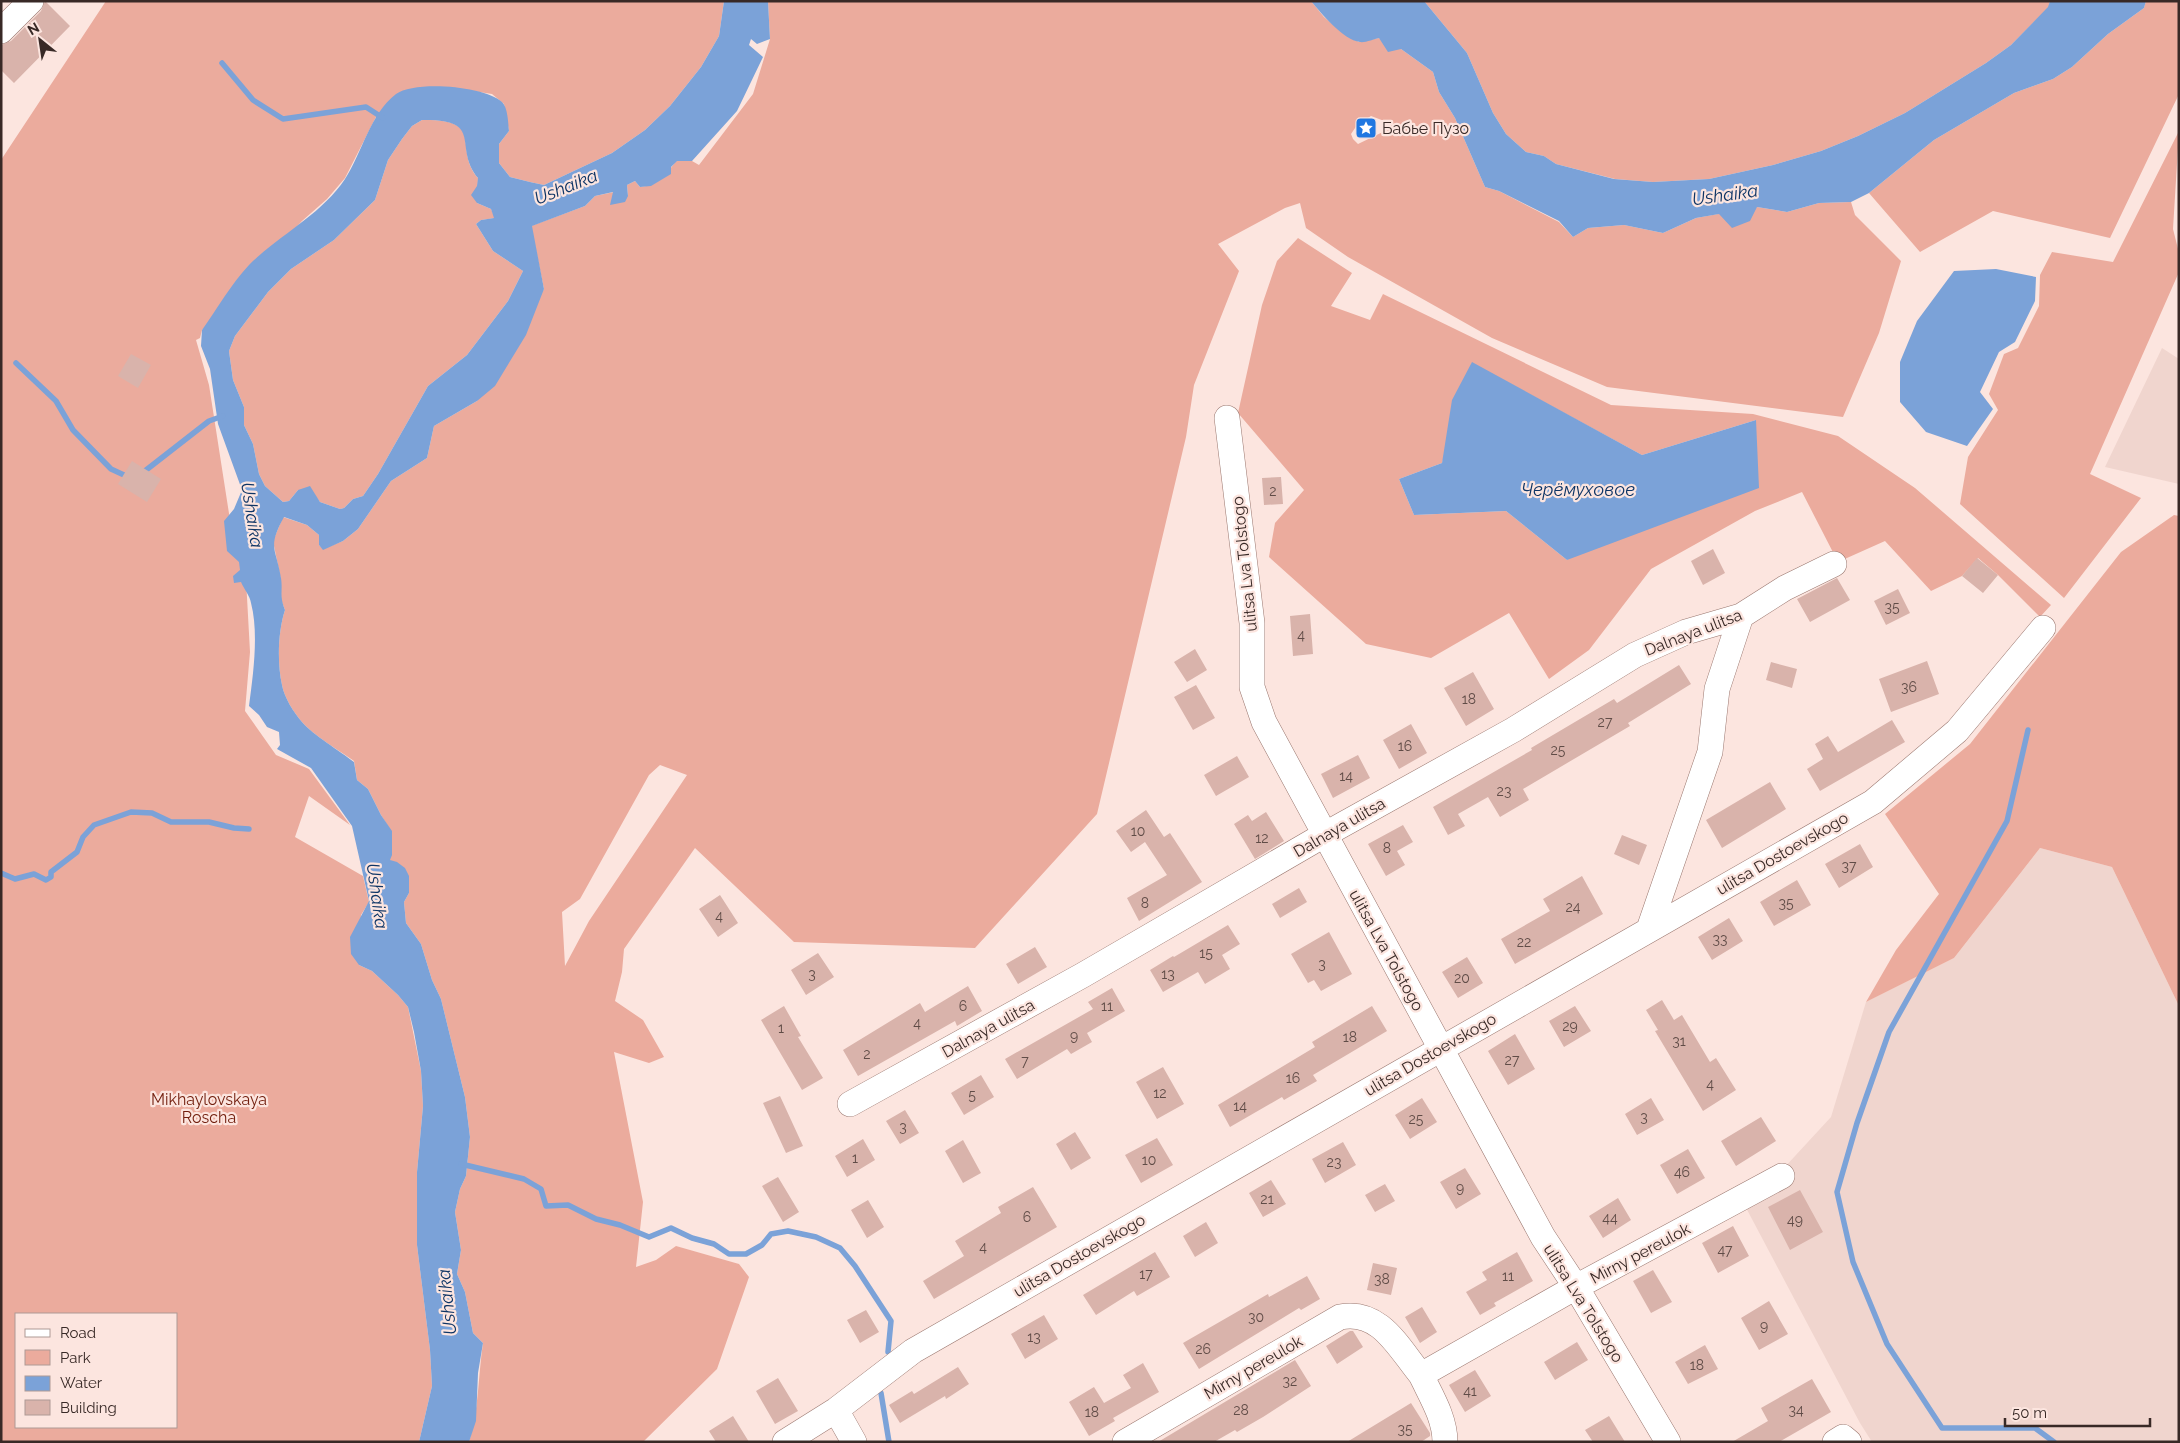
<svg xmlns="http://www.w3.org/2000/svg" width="2180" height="1443" font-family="Raleway,sans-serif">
	<rect width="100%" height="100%" fill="#fce5df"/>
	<path fill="#f0d5ce" d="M2162 348 2179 359V484L2105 467Z
		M2040 848 2112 867 2179 1006V1442H1872L1860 1423 1744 1204 1783 1169 1831 1117 1866 1002 1954 958Z"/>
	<path fill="#ebab9d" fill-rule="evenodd" d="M106 1H724L719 36 701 67 670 106 645 130 612 153 544 185 530 182 510 177 499 163V144L509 131 504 104 492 94 447 87 376 117 345 178 327 199 302 221 202 330 200 338 196 340 209 385 235 552 245 561 250 652 245 711 276 755 309 769 350 825 309 796 295 837 363 876 369 902 361 915 359 965 372 971 398 995 408 1007 421 1071 423 1106 417 1172V1245L430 1350 432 1386 419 1442H1V160ZM16 1314H176V1427H16Z
		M768 1H1311L1324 17 1344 34 1359 42 1379 38 1401 49 1433 72 1439 92 1455 118 1485 187 1499 191 1559 222 1573 237 1588 228 1624 225 1663 233 1696 218 1757 207 1787 212 1819 203 1851 202 1855 215 1901 261 1879 333 1843 417 1607 387 1492 338 1348 257 1306 228 1300 203 1285 208 1218 244 1239 271 1194 385 1186 437 1097 814 975 948 794 942 695 848 624 949 622 972 615 1001 643 1020 664 1057 649 1063 614 1052 643 1202 636 1267 656 1260 676 1246 739 1264 749 1277 717 1369 643 1442H469C479 1410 478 1376 483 1343L473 1333 465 1292 457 1274 461 1250 455 1212 460 1189 466 1176 470 1137 465 1097 441 999 432 980 421 944 406 923 404 902 409 893 390 860 391 831 381 815 368 789 357 780 354 761C340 751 313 735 302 722 294 713 284 697 282 685 277 663 278 631 285 610L280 597 281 580 273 541 283 517 307 525 319 535V545L323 549 343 541 358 529 391 481 427 458 434 426 477 401 544 289 531 226 585 206 595 196 614 192 628 196 627 185 635 181 640 187C659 185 665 175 677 160L692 161 699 165 753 94 770 39ZM1371 116 1387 122V130L1358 144 1353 139 1351 134 1357 125ZM660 765 687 775 589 921 565 966 562 912 580 899 649 775Z
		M1424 1H2050L2049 7 2011 45 1986 63 1905 113 1858 136 1821 151 1773 165 1709 179 1653 182 1615 179 1556 164 1544 156 1526 152 1506 134 1493 113 1467 53Z
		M2146 1H2179V94L2110 238 1993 211 1920 252 1869 193 1934 140 2014 93 2053 79 2072 67 2108 34 2144 8Z
		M422 120C488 119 452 148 478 178L477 203 491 209 495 218 481 220 476 224 493 251 523 271 508 301 467 355 428 386 378 474 363 496 353 499 344 508 340 509 320 502 313 493 298 490 289 501 283 502 265 486 259 474 253 444 244 425V407L233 380 229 351 235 336 268 292 291 269 334 240 375 200 388 160 402 139 412 126Z
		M2179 131 2173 229 2179 253V272L2090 474 2141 498 2064 598 1960 504 1968 457 1998 410 1989 394 2004 354 2018 348 2039 306 2040 275 2052 252 2113 262Z
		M1298 238 1352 273 1331 306 1370 320 1383 294 1611 405 1753 414 1838 436 1915 488 2051 605 2040 617 1998 575 1978 558 1962 576 1931 591 1885 541 1838 562 1802 492 1755 511 1651 569 1589 650 1549 679 1509 613 1431 658 1366 644 1269 557 1275 523 1304 490 1238 413 1262 305 1277 261ZM1472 363 1642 455 1756 420 1567 560 1506 511 1414 515 1399 479 1442 463Z
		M2174 515 2179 516V1006L2112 867 2040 848 1954 958 1866 1002 1896 950 1939 894 1885 814 1970 744 2121 552Z"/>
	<path fill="#7ba2d8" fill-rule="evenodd" d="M724 1H768L770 39 757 44 751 39 749 45 763 57 737 111 692 161H677L671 167V174L651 186 640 187 635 181 627 185 628 196 625 202 610 205 613 192 595 196 585 206 532 226 544 289 526 335 495 386 477 401 434 426 427 458 391 481 358 529 343 541 323 550 319 545V535L307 525 284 517C267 548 276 547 281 578 283 591 279 595 285 610 278 631 277 663 282 685 284 697 294 713 302 722 313 735 340 751 354 762L357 780 368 789 381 815 392 831V855L390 860 397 862 405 868 409 876V893L404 902 406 923 421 944 432 980 441 999 465 1097 470 1137 466 1176 460 1189 455 1212 461 1250 457 1274 465 1292 473 1333 483 1343 478 1373 476 1421 469 1442H419L432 1386 430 1350 417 1245V1172L423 1106 421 1071 414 1032 408 1007 398 995 372 971 359 965 351 954 350 937 369 901 352 826 311 768 277 749 280 745 279 732 267 727 259 715 249 706C253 675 259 634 251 603 250 596 244 589 241 582L234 583 233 576 240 570 239 562 227 551 224 521 234 509 242 490 218 424 210 369 201 346 202 330C217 309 231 284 249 265 279 235 321 215 345 179 362 153 370 114 396 94 415 80 485 86 502 102 508 108 508 122 509 131L499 144V163L510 177 530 182 544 185 612 153 645 130 670 106 701 67 719 36ZM422 120C486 119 452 147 478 178L477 186 471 195 477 203 491 209 494 218 481 220 476 224 493 251 523 271 508 301 467 355 428 386 378 474 363 496 353 499 344 508 340 509 320 502 310 486 298 490 289 501 283 502 265 486 259 474 253 444 244 425V407L233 380 229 351 235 336 268 292 291 269 334 240 375 200 388 160 402 139 412 126Z
		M1311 1H1424L1467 53 1493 113 1506 134 1526 152 1544 156 1556 164 1614 179 1653 182 1709 179 1773 165 1821 151 1858 136 1905 113 1986 63 2011 45 2048 7 2050 1H2146L2144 8 2108 34 2072 67 2053 79 2014 93 1934 140 1869 193 1851 202 1819 203 1787 212 1757 207 1750 221 1732 228 1719 214 1696 218 1663 233 1624 225 1588 228 1573 237 1559 221 1499 191 1485 187 1455 118 1439 92 1433 72 1401 49 1388 52 1379 38C1374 39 1365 43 1360 42 1343 40 1321 13 1311 1Z
		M1996 269 2036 277 2035 301 2015 342 1999 352 1980 392 1993 409 1967 446 1926 432 1900 402V362L1917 321 1954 271Z
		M1472 362 1642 455 1756 420 1759 488 1567 560 1506 511 1414 515 1399 479 1442 463 1452 400Z"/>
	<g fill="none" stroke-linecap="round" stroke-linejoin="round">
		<path stroke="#7ba2d8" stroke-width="5.5" d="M222 63 253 100 283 119 366 107 383 118
			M16 363 56 401 73 430 111 469 124 475
			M141 474 209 421 223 416
			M2028 730 2007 821 1889 1032 1857 1123 1837 1192 1853 1262 1887 1344 1942 1428H2035L2054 1442
			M1 873 15 879 34 874 46 880 51 877V872L77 852 83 837 94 825 131 812 152 813 171 822H209L234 828 249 829
			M461 1164 524 1179 541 1189 546 1206 568 1205 596 1219 620 1225 649 1237 671 1228 692 1238 714 1244 729 1254H746L762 1245 771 1234 788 1231 816 1237 840 1248 855 1266 891 1321 888 1352
			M881 1393 889 1442"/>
	</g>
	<path fill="#d9b3ab" d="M45 1 70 26 14 83 1 70V45L11 41 41 11Z
		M131 354 151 365 138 388 118 376Z
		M132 461 161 479 147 502 118 484Z
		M1281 477 1283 504 1264 505 1262 478Z
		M1713 549 1725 573 1703 585 1691 561Z
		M1977 558 1998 575 1983 593 1962 576Z
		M1837 578 1850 600 1810 622 1797 599Z
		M1898 589 1910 613 1886 625 1874 601Z
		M1310 614 1313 654 1293 656 1290 616Z
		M1195 649 1207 670 1187 682 1174 662Z
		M1927 661 1939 694 1891 712 1879 679Z
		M1771 662 1797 669 1792 688 1766 680Z
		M1679 665 1691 684 1628 723 1630 726 1523 789 1529 800 1500 817 1488 797 1458 814 1465 826 1448 835 1433 807 1532 750 1531 748 1580 719 1614 699 1617 703Z
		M1473 672 1494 709 1466 726 1444 688Z
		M1196 685 1215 718 1193 730 1174 697Z
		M1892 720 1905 742 1820 791 1807 769 1823 759 1815 744 1828 736 1838 752Z
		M1411 724 1427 753 1399 769 1383 740Z
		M1358 755 1370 778 1333 798 1321 774Z
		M1237 756 1249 777 1216 796 1204 775Z
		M1770 782 1786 809 1722 848 1706 820Z
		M1146 810 1164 837 1170 833 1202 882 1139 921 1127 898 1167 875 1145 842 1131 852 1116 831Z
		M1266 812 1284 841 1255 859 1234 824 1248 815 1252 821Z
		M1403 825 1413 842 1397 851 1405 865 1386 876 1368 844Z
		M1622 835 1647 845 1639 865 1614 854Z
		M1860 844 1873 867 1839 888 1825 864Z
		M1582 876 1603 914 1515 964 1501 939 1550 911 1543 899Z
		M1797 880 1811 905 1774 926 1760 902Z
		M1299 888 1307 902 1280 918 1272 904Z
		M720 895 738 923 718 937 699 909Z
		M1729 918 1743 941 1712 960 1698 937Z
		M1228 925 1240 944 1222 955 1230 969 1205 984 1198 972 1163 992 1150 970 1173 956 1174 957Z
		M1329 932 1352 974 1321 991 1314 980 1308 983 1291 954Z
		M1035 947 1047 967 1018 984 1006 964Z
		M818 953 834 977 806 995 791 970Z
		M1467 957 1483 983 1458 998 1442 972Z
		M968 986 982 1011 957 1026 955 1021 858 1076 843 1050 920 1003 925 1012Z
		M1112 988 1125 1011 1087 1033 1092 1042 1071 1054 1067 1049 1017 1079 1005 1059 1093 1009 1088 1002Z
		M1662 1000 1674 1020 1682 1015 1710 1062 1716 1058 1736 1090 1703 1111 1655 1031 1658 1030 1646 1010Z
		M784 1006 801 1036 798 1037 823 1078 802 1090 761 1020Z
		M1372 1006 1387 1031 1313 1075 1317 1081 1284 1100 1282 1097 1230 1127 1218 1105 1315 1047 1312 1042Z
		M1575 1006 1591 1031 1564 1047 1549 1021Z
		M1515 1034 1535 1069 1508 1085 1488 1051Z
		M1163 1067 1184 1104 1157 1119 1136 1082Z
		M981 1075 994 1097 964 1115 951 1093Z
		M780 1096 803 1146 786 1153 763 1103Z
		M1422 1098 1437 1122 1410 1139 1395 1115Z
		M1651 1098 1664 1120 1637 1135 1625 1114Z
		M905 1110 919 1133 900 1144 886 1121Z
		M1761 1117 1776 1141 1736 1166 1721 1141Z
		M1075 1132 1091 1158 1071 1170 1056 1144Z
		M1157 1138 1173 1165 1141 1183 1125 1155Z
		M863 1139 875 1160 847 1177 835 1156Z
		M963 1140 981 1173 963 1183 945 1151Z
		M1343 1142 1356 1165 1325 1183 1312 1159Z
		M1688 1149 1705 1178 1677 1194 1660 1165Z
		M1465 1168 1481 1194 1456 1209 1440 1182Z
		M778 1177 799 1212 783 1222 762 1186Z
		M1271 1180 1286 1204 1263 1217 1249 1193Z
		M1385 1184 1395 1201 1375 1212 1365 1195Z
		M1033 1187 1057 1227 934 1299 923 1281 964 1256 955 1241 1001 1213 998 1207Z
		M1800 1190 1823 1232 1790 1250 1768 1207Z
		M1618 1198 1631 1220 1603 1238 1589 1216Z
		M868 1200 884 1227 867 1238 851 1210Z
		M1206 1222 1218 1243 1195 1257 1183 1236Z
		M1733 1226 1749 1256 1718 1273 1702 1243Z
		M1155 1252 1170 1277 1137 1296 1134 1291 1096 1315 1083 1295Z
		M1517 1252 1533 1281 1494 1303 1496 1306 1480 1315 1466 1292 1487 1280 1482 1272Z
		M1373 1263 1397 1268 1391 1295 1367 1290Z
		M1653 1270 1672 1302 1651 1313 1633 1281Z
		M1307 1276 1320 1299 1301 1310 1299 1308 1199 1369 1183 1343 1268 1294 1269 1297Z
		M1769 1301 1788 1334 1759 1350 1741 1318Z
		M1422 1307 1437 1332 1420 1343 1405 1317Z
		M866 1310 879 1332 860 1343 847 1320Z
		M1044 1315 1058 1339 1025 1359 1011 1334Z
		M1350 1331H1353L1363 1347 1337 1364 1326 1346Z
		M1577 1342 1588 1360 1555 1380 1544 1362Z
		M1705 1345 1718 1369 1688 1384 1675 1362Z
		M1295 1360 1311 1386 1263 1417 1237 1432 1235 1430 1214 1442H1158Z
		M1143 1363 1159 1392 1113 1418 1115 1421 1089 1436 1069 1402 1094 1387 1104 1403 1131 1388 1123 1375Z
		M958 1367 969 1384 946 1399 945 1396 900 1423 889 1405 912 1391 914 1394Z
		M1475 1370 1491 1396 1465 1412 1449 1385Z
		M778 1378 798 1411 775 1424 756 1391Z
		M1812 1379 1831 1412 1779 1442H1732L1768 1421 1761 1408Z
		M1411 1403 1430 1433V1436L1421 1442H1347Z
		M733 1416 749 1442H716L709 1431Z
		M1609 1416 1625 1442H1593L1585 1430Z"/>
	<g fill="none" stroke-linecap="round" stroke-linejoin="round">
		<g stroke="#9a776f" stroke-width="26">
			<path id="minor" d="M1 31 31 1
				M1227 418 1252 623V687L1264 722 1543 1237 1576 1287 1668 1442
				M1649 929 1710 752 1717 689 1741 616
				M850 1104 1083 975 1324 835 1513 730 1635 655 1686 632 1741 616 1785 588 1834 564
				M836 1410 854 1442
				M785 1442 836 1410 913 1351 1873 802 1957 731 2043 628
				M1125 1442 1340 1317C1380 1309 1398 1347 1421 1375
				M1445 1442C1445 1418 1431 1396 1421 1375L1576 1287 1782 1176
				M1835 1442 1843 1437 1849 1442"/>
		</g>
		<use href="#minor" stroke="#fff" stroke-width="25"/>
	</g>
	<defs>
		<g id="sight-square" transform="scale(1.125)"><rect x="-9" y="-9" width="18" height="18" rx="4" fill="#2077e1" stroke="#fce5df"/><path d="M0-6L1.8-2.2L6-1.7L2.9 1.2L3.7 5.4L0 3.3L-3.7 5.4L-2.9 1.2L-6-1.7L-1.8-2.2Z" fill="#fff"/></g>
	</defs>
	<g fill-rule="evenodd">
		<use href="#sight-square" x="1366" y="128"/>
	</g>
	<g text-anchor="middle" stroke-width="4.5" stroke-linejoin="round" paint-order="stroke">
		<g font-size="14" fill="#604c47">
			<text x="1273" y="496">2</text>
			<text x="1892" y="612">35</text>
			<text x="1301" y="640">4</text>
			<text x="1909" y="692">36</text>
			<text x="1469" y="704">18</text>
			<text x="1605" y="727">27</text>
			<text x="1405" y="751">16</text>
			<text x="1558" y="755">25</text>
			<text x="1346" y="781">14</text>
			<text x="1504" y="796">23</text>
			<text x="1138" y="836">10</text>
			<text x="1262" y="843">12</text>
			<text x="1387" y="853">8</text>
			<text x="1849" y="871">37</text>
			<text x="1145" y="908">8</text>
			<text x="1786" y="908">35</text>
			<text x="1573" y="912">24</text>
			<text x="719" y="921">4</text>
			<text x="1720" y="944">33</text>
			<text x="1524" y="947">22</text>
			<text x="1206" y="958">15</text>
			<text x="1322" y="969">3</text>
			<text x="812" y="979">3</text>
			<text x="1168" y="979">13</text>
			<text x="1462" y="983">20</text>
			<text x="963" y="1011">6</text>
			<text x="1107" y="1011">11</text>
			<text x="917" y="1028">4</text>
			<text x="1570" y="1031">29</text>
			<text x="781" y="1033">1</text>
			<text x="1074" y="1041">9</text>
			<text x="1350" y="1042">18</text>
			<text x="1679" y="1046">31</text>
			<text x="867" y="1059">2</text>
			<text x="1512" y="1065">27</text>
			<text x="1025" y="1066">7</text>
			<text x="1293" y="1083">16</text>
			<text x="1710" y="1089">4</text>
			<text x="1160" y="1098">12</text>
			<text x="972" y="1100">5</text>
			<text x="1240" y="1111">14</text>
			<text x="1644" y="1122">3</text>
			<text x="1416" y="1124">25</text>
			<text x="903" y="1132">3</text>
			<text x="855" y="1163">1</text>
			<text x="1149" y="1165">10</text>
			<text x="1334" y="1167">23</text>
			<text x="1682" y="1177">46</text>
			<text x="1460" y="1193">9</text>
			<text x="1267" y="1204">21</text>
			<text x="1027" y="1222">6</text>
			<text x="1610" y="1223">44</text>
			<text x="1795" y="1225">49</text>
			<text x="983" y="1252">4</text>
			<text x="1725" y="1255">47</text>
			<text x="1146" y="1279">17</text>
			<text x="1508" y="1281">11</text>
			<text x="1382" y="1284">38</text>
			<text x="1256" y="1322">30</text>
			<text x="1764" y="1331">9</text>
			<text x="1034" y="1342">13</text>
			<text x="1203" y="1354">26</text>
			<text x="1697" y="1370">18</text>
			<text x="1290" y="1386">32</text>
			<text x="1470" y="1396">41</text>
			<text x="1241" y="1415">28</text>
			<text x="1796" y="1415">34</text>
			<text x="1092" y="1417">18</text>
			<text x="1405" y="1434">35</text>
		</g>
		<g font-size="16" fill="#382926" stroke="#fce5df" text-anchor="start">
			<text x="1382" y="134">Бабье Пузо</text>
		</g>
		<g font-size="16" fill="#382926" stroke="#fce5df">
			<text transform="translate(1244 564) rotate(-96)" y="6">ulitsa Lva Tolstogo</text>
			<text transform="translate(1693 632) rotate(-21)" y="6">Dalnaya ulitsa</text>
			<text transform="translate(1339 827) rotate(-30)" y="6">Dalnaya ulitsa</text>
			<text transform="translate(1782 853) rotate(-30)" y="6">ulitsa Dostoevskogo</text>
			<text transform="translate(1387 950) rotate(61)" y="6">ulitsa Lva Tolstogo</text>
			<text transform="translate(988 1028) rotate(-29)" y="6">Dalnaya ulitsa</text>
			<text transform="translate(1430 1054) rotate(-30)" y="6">ulitsa Dostoevskogo</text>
			<text transform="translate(1640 1253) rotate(-28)" y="6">Mirny pereulok</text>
			<text transform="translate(1079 1255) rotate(-30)" y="6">ulitsa Dostoevskogo</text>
			<text transform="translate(1584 1303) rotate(58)" y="6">ulitsa Lva Tolstogo</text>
			<text transform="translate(1253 1367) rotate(-30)" y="6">Mirny pereulok</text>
		</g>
		<g font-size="16" fill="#711d0c" stroke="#fce5df">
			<text x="209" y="1105">Mikhaylovskaya<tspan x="209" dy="18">Roscha</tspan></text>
		</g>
		<g font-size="18" font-style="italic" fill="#0d3465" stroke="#fce5df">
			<text transform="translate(566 187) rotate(-22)" y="6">Ushaika</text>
			<text transform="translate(1725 195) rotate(-8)" y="6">Ushaika</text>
			<text x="1578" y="496">Черёмуховое</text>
			<text transform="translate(252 515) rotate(81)" y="6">Ushaika</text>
			<text transform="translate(377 896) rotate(82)" y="6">Ushaika</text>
			<text transform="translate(447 1302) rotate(-96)" y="6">Ushaika</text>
		</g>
	</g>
	<rect width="2180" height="1443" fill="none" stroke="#382926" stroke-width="5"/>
	<rect x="15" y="1313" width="162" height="115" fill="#fce5df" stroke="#ae9a95"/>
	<rect x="25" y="1329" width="25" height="8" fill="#ffffff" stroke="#ae9a95"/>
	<text x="60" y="1338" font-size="15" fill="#382926">Road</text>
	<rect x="25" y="1350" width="25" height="15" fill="#ebab9d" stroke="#ae9a95"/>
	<text x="60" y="1363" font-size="15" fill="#382926">Park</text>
	<rect x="25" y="1376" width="25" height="15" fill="#7ba2d8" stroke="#ae9a95"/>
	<text x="60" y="1388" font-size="15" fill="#382926">Water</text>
	<rect x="25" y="1400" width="25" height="15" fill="#d9b3ab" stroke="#ae9a95"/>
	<text x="60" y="1413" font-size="15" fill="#382926">Building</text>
	<g transform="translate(40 40) rotate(330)" stroke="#fce5df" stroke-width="4" paint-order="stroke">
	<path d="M0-4L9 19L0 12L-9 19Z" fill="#382926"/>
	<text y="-8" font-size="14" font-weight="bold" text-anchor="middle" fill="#382926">N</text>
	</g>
	<path d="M2005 1418v8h145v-8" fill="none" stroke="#382926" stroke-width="2.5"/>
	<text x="2012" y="1418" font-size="15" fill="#382926" stroke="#fce5df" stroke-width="4" paint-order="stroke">50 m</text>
</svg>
